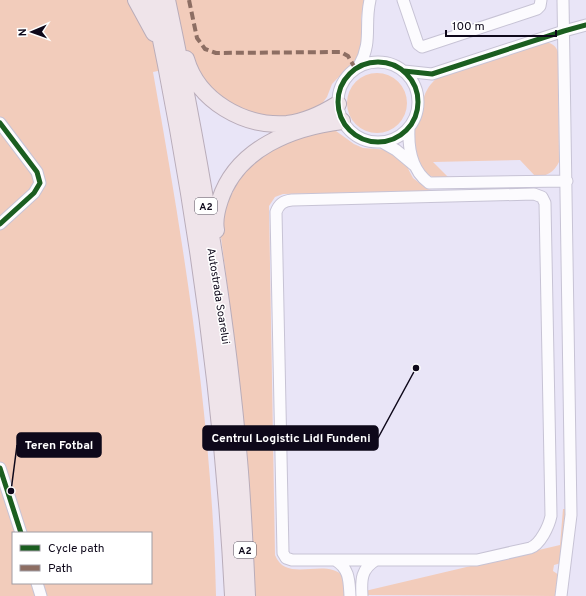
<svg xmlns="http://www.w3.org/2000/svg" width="586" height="596" font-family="Overpass,sans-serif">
	<rect width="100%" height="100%" fill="#e9e5f7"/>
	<path fill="#f2ccbb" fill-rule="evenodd" d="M0 0H364L361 19 363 33 360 55 332 84 327 97 318 109 280 119 240 111 206 86 191 64 153 72C184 246 212 419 216 596H0ZM13 533H151V583H13Z
		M546 42C553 44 556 46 558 52L559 162C554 172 547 176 536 177L520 160 433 162 450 179C443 178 434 179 429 175 416 167 411 144 413 130 414 125 418 121 419 116 423 100 424 89 437 78Z
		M347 103a30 30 0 1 1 60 0a30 30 0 1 1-60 0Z
		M330 129 336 131 354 144 363 148 390 150 404 161 413 178 427 189 436 191 283 194 275 197 269 206 275 555C286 584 325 557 343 576L345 596H251L236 353 219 222 245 165 281 142Z
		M563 509H567L561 563 554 565 553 571 559 575 556 596 366 595 365 591 560 545Z"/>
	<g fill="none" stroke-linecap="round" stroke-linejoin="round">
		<g stroke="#c7c3d5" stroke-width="13">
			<path id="minor" d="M403 0 418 44 422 47 537 9 540 6 541 0
				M338 102a40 40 0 1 1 80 0a40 40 0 1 1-80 0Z
				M359 66C373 41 364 26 370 0
				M404 71 432 74 564 31 586 25
				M0 123 37 172 40 183 34 193 0 224
				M409 128C408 148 412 171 429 183L567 181
				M382 142 396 150 414 165
				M534 194 542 197 545 203 551 516C549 526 540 545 530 548L477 560H292L286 558 283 553 276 212C279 204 283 201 292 200Z
				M0 468 21 533
				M335 560C350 569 349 581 350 596
				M37 583 41 596
				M362 596C361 580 361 569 376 560
				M561 596 571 515 563 0"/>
		</g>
		<g stroke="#b9acb9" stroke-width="18">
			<path id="highway" d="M136 0 154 33
				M153 0C194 197 223 395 233 596
				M167 0C199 151 226 306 239 460 243 505 245 551 247 596
				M186 59C198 101 244 127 287 124 305 122 322 114 338 104
				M216 230C214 220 217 209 220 200 237 148 293 127 342 121"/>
		</g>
		<use href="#minor" stroke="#fcfbfe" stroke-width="11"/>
		<use href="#highway" stroke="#efe4ea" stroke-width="16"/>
		<path stroke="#8d6e63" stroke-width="4" stroke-dasharray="8 4" stroke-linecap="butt" d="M189 0 197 38 205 49 216 53 341 52 348 56 355 68"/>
		<g stroke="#fff" stroke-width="8">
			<path id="cycleway" d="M338 102a40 40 0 1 1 80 0a40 40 0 1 1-80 0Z
				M404 71 432 74 564 31 586 25
				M0 123 37 172 40 183 34 193 0 224
				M0 468 21 533"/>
		</g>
		<use href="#cycleway" stroke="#1b5e20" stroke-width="5"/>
	</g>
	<g text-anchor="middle" stroke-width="3" stroke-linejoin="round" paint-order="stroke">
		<g fill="#fff" stroke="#56525f" stroke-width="1">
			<rect x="195" y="198" width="22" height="16" rx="3"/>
			<rect x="234" y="542" width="22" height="16" rx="3"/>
		</g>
		<g font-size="10" font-weight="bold" fill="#0e081a">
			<text x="206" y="210">A2</text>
			<text x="245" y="554">A2</text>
		</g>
		<g font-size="11" fill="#0e081a" stroke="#fff">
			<text transform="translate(219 296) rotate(81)" y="4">Autostrada Soarelui</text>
		</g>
	</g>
	<path fill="none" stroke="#0e081a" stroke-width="1.5" d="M416 368L378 438M11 491L17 445"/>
	<g fill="#0e081a" stroke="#fff" stroke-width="1.5">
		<circle cx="416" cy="368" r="4"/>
		<circle cx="11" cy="491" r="4"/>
	</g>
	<g fill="#0e081a" stroke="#0e081a" stroke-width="1.5">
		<rect x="203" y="426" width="175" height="24" rx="4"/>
		<rect x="17" y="433" width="84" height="24" rx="4"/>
	</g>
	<g font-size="12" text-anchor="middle" font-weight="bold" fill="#fff">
		<text x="291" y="442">Centrul Logistic Lidl Fundeni</text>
		<text x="59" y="449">Teren Fotbal</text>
	</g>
	<rect x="12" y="532" width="140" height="52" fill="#ffffff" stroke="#9f9ca3"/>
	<rect x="20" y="545" width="20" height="6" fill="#1b5e20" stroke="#9f9ca3"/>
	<text x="48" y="552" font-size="12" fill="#0e081a">Cycle path</text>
	<rect x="20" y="565" width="20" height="6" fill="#8d6e63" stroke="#9f9ca3"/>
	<text x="48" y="572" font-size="12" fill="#0e081a">Path</text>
	<g transform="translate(32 32) rotate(268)" stroke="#ffffff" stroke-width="3" paint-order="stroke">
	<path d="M0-3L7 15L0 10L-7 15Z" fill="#0e081a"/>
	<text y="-6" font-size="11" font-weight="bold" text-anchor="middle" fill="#0e081a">N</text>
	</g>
	<path d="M446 30v6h110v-6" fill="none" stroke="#0e081a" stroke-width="2"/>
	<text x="452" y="30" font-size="12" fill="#0e081a" stroke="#ffffff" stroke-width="3" paint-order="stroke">100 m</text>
</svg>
